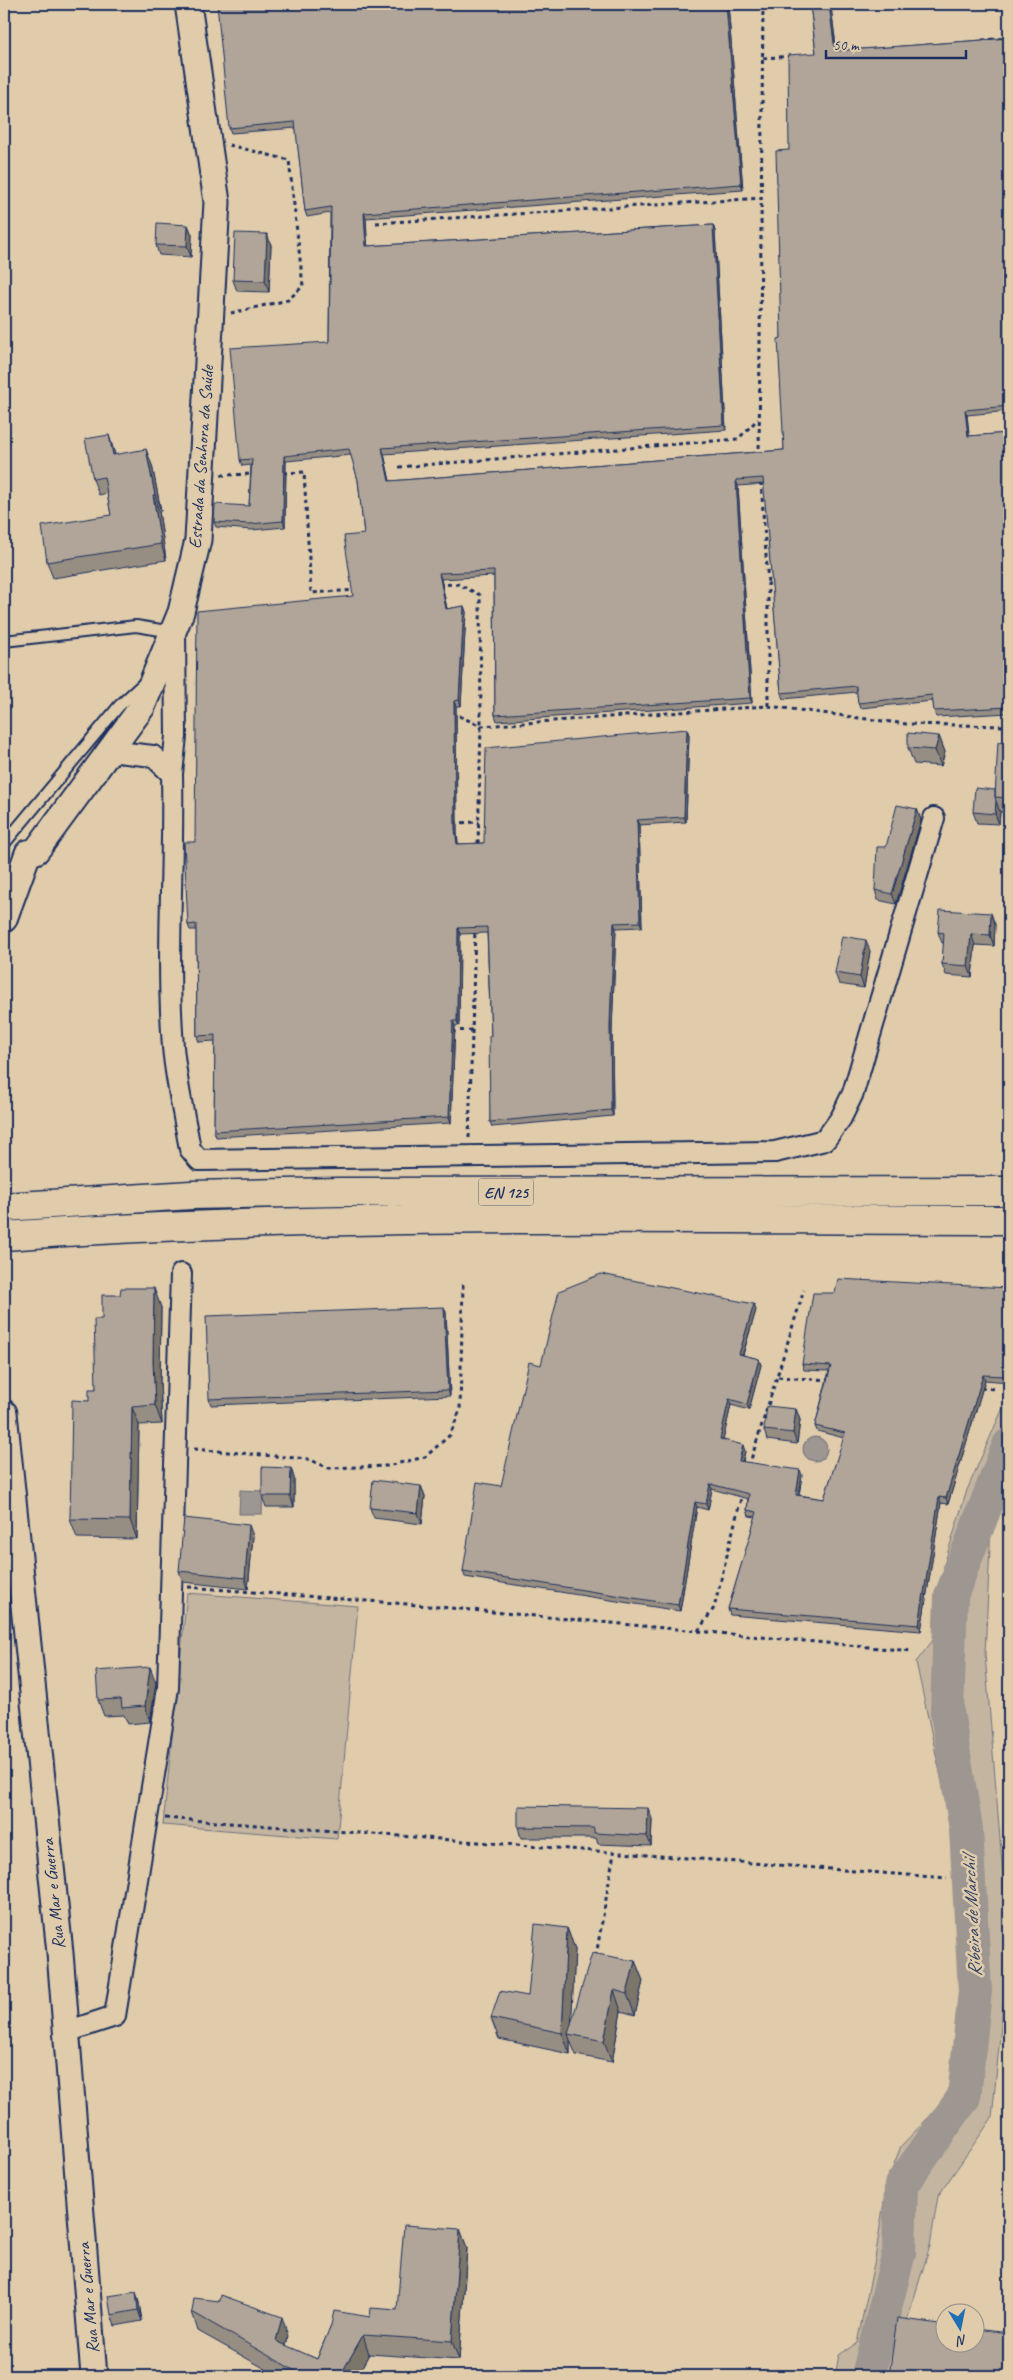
<svg xmlns="http://www.w3.org/2000/svg" width="1013" height="2380" font-family="Caveat,sans-serif">
	<rect width="100%" height="100%" fill="#e0ccab"/>
	<filter id="ink" filterUnits="userSpaceOnUse"><feTurbulence type="fractalNoise" baseFrequency=".02" numOctaves="2"/><feDisplacementMap in="SourceGraphic" scale="10" xChannelSelector="R" yChannelSelector="G"/><feConvolveMatrix kernelMatrix="1 2 1 2 8 2 1 2 1" color-interpolation-filters="sRGB"/></filter>
	<g filter="url(#ink)">
		<path fill="#c3b5a0" stroke="#6f727f" d="M1009 1394V1484L991 1525 985 1654 1007 1925 1005 1985 992 2118 938 2196 930 2246 890 2376H835L839 2355 857 2343 875 2259 887 2182 901 2146 951 2094 966 1981 948 1810 916 1662 940 1631 944 1565 967 1490Z
			M187 1593 358 1606 337 1839 163 1825Z"/>
		<path fill="#9d9691" stroke="#696d7d" d="M803 1449a12 12 0 1 1 24 0a12 12 0 1 1-24 0Z
			M240 1490 263 1491 262 1514H239Z"/>
		<g fill="none" stroke-linecap="round" stroke-linejoin="round">
			<path stroke="#9d9691" stroke-width="34" d="M868 2376 899 2252 901 2185 964 2097 975 1991 966 1829 947 1712 951 1596 1009 1445"/>
			<g stroke="#1b2f5e" stroke-width="14">
				<path id="service" d="M4 641 136 626 173 632
					M4 844 119 706 145 682"/>
			</g>
			<g stroke="#1b2f5e" stroke-width="24">
				<path id="minor" d="M109 751 153 756 172 774C174 865 166 956 173 1047 176 1081 184 1115 190 1149L199 1160 775 1152 825 1140 841 1118 853 1093 934 818
					M172 774 176 736 175 631
					M66 2032 115 2016 168 1688 181 1274"/>
			</g>
			<g stroke="#1b2f5e" stroke-width="29">
				<path id="tertiary" d="M4 919 28 853 36 851 142 707 181 612 198 540 217 202 188 4
					M4 1413 60 1953 94 2376"/>
			</g>
			<g stroke="#1b2f5e" stroke-width="31">
				<path id="primary" d="M4 1207 191 1195 339 1192 1009 1191
					M4 1236C338 1212 674 1220 1009 1220"/>
			</g>
			<path stroke="#1b2f5e" stroke-width="3" stroke-dasharray="4 4" stroke-linecap="butt" d="M982 40 1009 38
				M763 58 792 56
				M229 145 289 160 303 286 288 300 231 313
				M376 223 762 198
				M759 456 763 4
				M399 467 738 439 758 419
				M284 473 304 472 311 593 356 590
				M221 475 255 474
				M761 482 768 584
				M439 585 458 584 480 595 481 726 478 846
				M768 706V584L774 583
				M451 717 459 716 481 726 768 706 906 724 1009 726
				M454 823 479 822
				M452 1031 472 1030
				M469 1138 475 929
				M778 1377 830 1380
				M981 1388 996 1389
				M194 1449 308 1459 329 1468 387 1466 425 1457 450 1435 460 1410 463 1284
				M749 1466 804 1290
				M188 1587 407 1604 912 1651
				M698 1631 714 1608 742 1494
				M165 1818 947 1878
				M596 1956 614 1853"/>
			<use href="#service" stroke="#e0ccab" stroke-width="10"/>
			<use href="#minor" stroke="#e0ccab" stroke-width="20"/>
			<use href="#tertiary" stroke="#e0ccab" stroke-width="25"/>
			<use href="#primary" stroke="#e0ccab" stroke-width="28"/>
		</g>
		<path fill="#978e83" stroke="#1b2f5e" d="M728 4 743 190 366 218 367 246 713 225 715 231 726 430 384 454 390 481 784 450 781 338 789 150 816 53 810 4H830L837 51 1009 38V411L967 415 969 436 1009 433V713L936 717 934 711 933 701 860 708 858 703 857 692 783 699 781 693 764 484 738 486 752 703 497 721 495 715 494 576 441 579 447 609 464 606 466 612 461 706H456L457 834 458 844 484 843 687 729 689 735 686 822 639 825 642 927 616 928 612 1030 613 1116 492 1127 490 1122 491 1036 487 933 460 934 459 1026H455L451 1123 216 1137 214 1131 215 1041 199 1042 197 1036 196 930H190L188 925 195 842 353 596 364 534 358 480 351 455 286 461 285 527 252 530 216 527 214 522 249 506 251 465 242 466 240 460 329 342 330 213 307 217 305 211 296 128 231 133 229 128Z
			M188 225 192 235 191 257 159 255 156 245Z
			M267 234 271 245 269 292 237 291 233 280Z
			M114 451 115 455 152 465 161 511H159L166 560 53 578 47 562 111 515 107 493 99 495 93 479Z
			M939 736 945 752 941 766 914 764 908 748Z
			M1009 743V812H1000L999 824 977 823 973 812 995 790Z
			M917 809 921 820 896 904 878 900 875 890 886 847Z
			M995 924 994 946 975 945 972 977 946 975 942 964 944 943H942L938 932Z
			M870 951 864 988 839 984 835 973Z
			M1009 1288 1008 1382 985 1380 948 1504 941 1503 921 1631 730 1615 728 1609 756 1517 749 1516 747 1510 748 1499 712 1489 708 1510 697 1507 680 1611 465 1577 463 1571 501 1486 541 1365 756 1310 743 1355 759 1359 761 1365 749 1410 731 1405 723 1440 745 1451 743 1462 802 1475 799 1495 824 1499 844 1438 817 1431 815 1426 829 1371 804 1370 802 1364 835 1293Z
			M161 1307 160 1381 162 1424 139 1425 137 1539 77 1538 70 1519 89 1401 96 1389 102 1319Z
			M446 1312 450 1396 211 1405 209 1399Z
			M796 1409 800 1420 797 1444 767 1440 764 1430Z
			M291 1468 294 1478V1507H266L262 1496Z
			M421 1486 425 1496 422 1524 374 1518 370 1508Z
			M253 1536 248 1589 183 1582 179 1571Z
			M150 1667 156 1683 150 1722 128 1724 124 1715 104 1716 98 1700Z
			M652 1819 651 1846 598 1844 596 1838H521L518 1827Z
			M567 1928 575 1949 571 2024 635 1961 643 1981 635 2015 621 2011 612 2062 576 2055 570 2040V2054L499 2039 491 2018 528 1996Z
			M460 2229 467 2248 459 2360 369 2354 357 2376H278L198 2331 192 2312 288 2336 286 2346 317 2359 331 2325 370 2317 397 2310Z
			M136 2292 139 2303 142 2321 115 2326 111 2315Z"/>
		<path fill="#7b746a" stroke="#1b2f5e" d="M726 4H728L743 190 741 184Z
			M829 4H830L831 5 837 57 835 51Z
			M364 213 366 218 368 252 366 246Z
			M188 225 192 235 191 257 187 246Z
			M713 225 715 231 726 430 724 425Z
			M267 234 271 245 269 292 265 281Z
			M965 410 967 415 970 442 968 436Z
			M109 435 114 451 119 471 113 455Z
			M382 448 384 454 391 486 389 481Z
			M146 449 152 465 161 511 155 495Z
			M284 456 286 461 285 527 283 521Z
			M736 480 738 486 752 703 750 698Z
			M153 495 159 511 166 560 161 544Z
			M439 573 441 579 448 614 446 609Z
			M464 606 466 612 461 706 459 700Z
			M454 701 456 706 457 834 459 849 457 844 455 829Z
			M687 729 689 735 686 822 684 817Z
			M939 736 945 752 941 766 935 750Z
			M996 801 1000 812 999 824 995 814Z
			M917 809 921 820 896 904 892 894Z
			M637 820 639 825 642 927 640 922Z
			M991 913 995 924 994 946 990 935Z
			M614 923 616 928 612 1030 613 1116 611 1110 610 1025Z
			M458 928 460 934 459 1026 457 1021Z
			M971 934 975 945 972 977 968 966Z
			M866 940 870 951 864 988 860 977Z
			M453 1021 455 1026 451 1123 449 1117Z
			M154 1288 161 1307 160 1381 162 1424 155 1405 153 1362Z
			M754 1304 756 1310 741 1360 739 1354Z
			M444 1307 446 1312 450 1396 448 1390Z
			M759 1359 761 1365 749 1410 747 1404Z
			M1009 1360V1377L1008 1382 1006 1376Z
			M983 1375 985 1380 948 1504 946 1498Z
			M729 1399 731 1405 722 1445 720 1439Z
			M132 1407 139 1425 137 1539 130 1520Z
			M796 1409 800 1420 797 1444 793 1433Z
			M743 1445 745 1451 741 1467 739 1461Z
			M291 1468 294 1478V1507L290 1496Z
			M800 1470 802 1475 798 1501 796 1495Z
			M710 1484 712 1489 708 1510 706 1504Z
			M421 1486 425 1496 422 1524 418 1513Z
			M939 1497 941 1503 921 1631 919 1625Z
			M695 1502 697 1507 680 1611 678 1605Z
			M249 1525 253 1536 248 1589 245 1578Z
			M150 1667 156 1683 150 1722 145 1706Z
			M648 1808 652 1819 651 1846 647 1836Z
			M567 1928 575 1949 571 2034H568L570 2040V2054L562 2033Z
			M635 1961 643 1981 635 2015 627 1994Z
			M614 1990 621 2011 612 2062 604 2041Z
			M460 2229 467 2248 459 2360 452 2341Z
			M136 2292 139 2303 142 2321 138 2310Z
			M282 2317 288 2336 283 2360 276 2341Z
			M363 2335 369 2354 357 2376H340Z"/>
		<path fill="#b0a598" stroke="#1b2f5e" d="M217 4H726L741 184 364 213 366 246 713 225 724 425 382 448 389 481 784 450 778 339 781 338 776 151 789 150 788 55 816 53 810 4H829L835 51 1009 38V406L965 410 968 436 1009 433V707L934 711 932 695 858 703 856 686 781 693 763 478 736 480 750 698 495 715 494 571 439 573 446 609 464 606 459 700 454 701 455 829 457 844 484 843 486 748 687 729 684 817 637 820 640 922 614 923 610 1025 611 1110 490 1122 489 1036H491L487 927 458 928 457 1021H453L449 1117 214 1131 215 1035 197 1036 196 924 188 925 184 842H195L197 611 353 596 344 536 364 534 358 480 349 449 284 456 283 521 250 524 214 522 215 504 249 506 252 459 240 460 230 348 329 342 331 207 305 211 295 122 229 128Z
			M157 223 188 225 187 246 156 245Z
			M235 233 267 234 265 281 233 280Z
			M109 435 113 455 146 449 155 495H153L161 544 47 562 42 526 111 515 104 477 93 479 85 439Z
			M908 733 939 736 935 750 908 748Z
			M998 742 1009 743V798L995 797Z
			M975 788 995 790V797L996 801 995 814 973 812Z
			M897 805 917 809 892 894 875 890 877 847H886Z
			M940 910 991 913 990 935 971 934 968 966 942 964 944 933 938 932Z
			M842 936 866 940 860 977 835 973Z
			M601 1274 754 1304 739 1354 759 1359 747 1404 729 1399 720 1439 743 1445 739 1461 800 1470 796 1495 824 1499 845 1433 815 1426 831 1366 802 1364 813 1293H835L838 1279 1009 1288V1360L1006 1376 983 1375 946 1498 939 1497 919 1625 728 1609 757 1512 747 1510 749 1494 710 1484 706 1504 695 1502 678 1605 463 1571 477 1482 501 1486 529 1362 541 1365 559 1291Z
			M121 1288H154L153 1362 155 1405 132 1407 130 1520 70 1519 72 1400 89 1401V1389H96L94 1319H102V1295H120Z
			M444 1307 448 1390 209 1399 206 1316Z
			M767 1406 796 1409 793 1433 764 1430Z
			M262 1467 291 1468 290 1496H262Z
			M373 1480 421 1486 418 1513 370 1508Z
			M184 1518 249 1525 245 1578 179 1571Z
			M150 1667 145 1706 122 1708 121 1699 98 1700 96 1671Z
			M518 1806 648 1808 647 1836 594 1833V1828L518 1827Z
			M535 1924 567 1928 562 2033 491 2018 500 1991 528 1996Z
			M592 1953 635 1961 627 1994 614 1990 604 2041 568 2034Z
			M404 2225 460 2229 452 2341 363 2335 340 2376H304L192 2312 194 2298 220 2301 221 2295 282 2317 276 2341 317 2359 331 2325 334 2311 370 2317 371 2308 397 2310Z
			M136 2292 138 2310 111 2315 108 2296Z
			M897 2318 946 2325V2342H976V2329L1009 2333V2376H889Z"/>
	</g>
	<g text-anchor="middle" stroke-width="5" stroke-linejoin="round" paint-order="stroke">
		<rect fill="#e0ccab" stroke="#565e75" stroke-width="1" x="478.5" y="1178.5" width="55" height="27" rx="4"/>
		<g font-size="16" font-weight="bold" fill="#1b2f5e">
			<text x="506" y="1198">EN 125</text>
		</g>
		<g font-size="18" fill="#1b2f5e" stroke="#e0ccab">
			<text transform="translate(201 457) rotate(-86)" y="6">Estrada da Senhora da Saúde</text>
			<text transform="translate(53 1894) rotate(-96)" y="6">Rua Mar e Guerra</text>
			<text transform="translate(88 2298) rotate(-95)" y="6">Rua Mar e Guerra</text>
		</g>
		<g font-size="19" font-style="italic" fill="#2e3e66" stroke="#e0ccab">
			<text transform="translate(971 1917) rotate(-93)" y="7">Ribeira de Marchil</text>
		</g>
	</g>
	<rect width="1013" height="2380" fill="none" stroke="#e0ccab" stroke-width="20"/>
	<rect x="10" y="10" width="993" height="2360" fill="none" stroke="#1b2f5e" stroke-width="2" filter="url(#ink)"/>
	<g transform="translate(960 2328) rotate(170)"><circle r="24" fill="#e0ccab" stroke="#918d8c"/>
	<path d="M0-4L9 19L0 12L-9 19Z" fill="#1f6fb2"/>
	<text y="-8" font-size="14" font-weight="bold" text-anchor="middle" fill="#1b2f5e">N</text>
	</g>
	<path d="M826 50v8h140v-8" fill="none" stroke="#1b2f5e" stroke-width="2.5"/>
	<text x="833" y="50" font-size="15" fill="#1b2f5e" stroke="#e0ccab" stroke-width="4" paint-order="stroke">50 m</text>
</svg>
